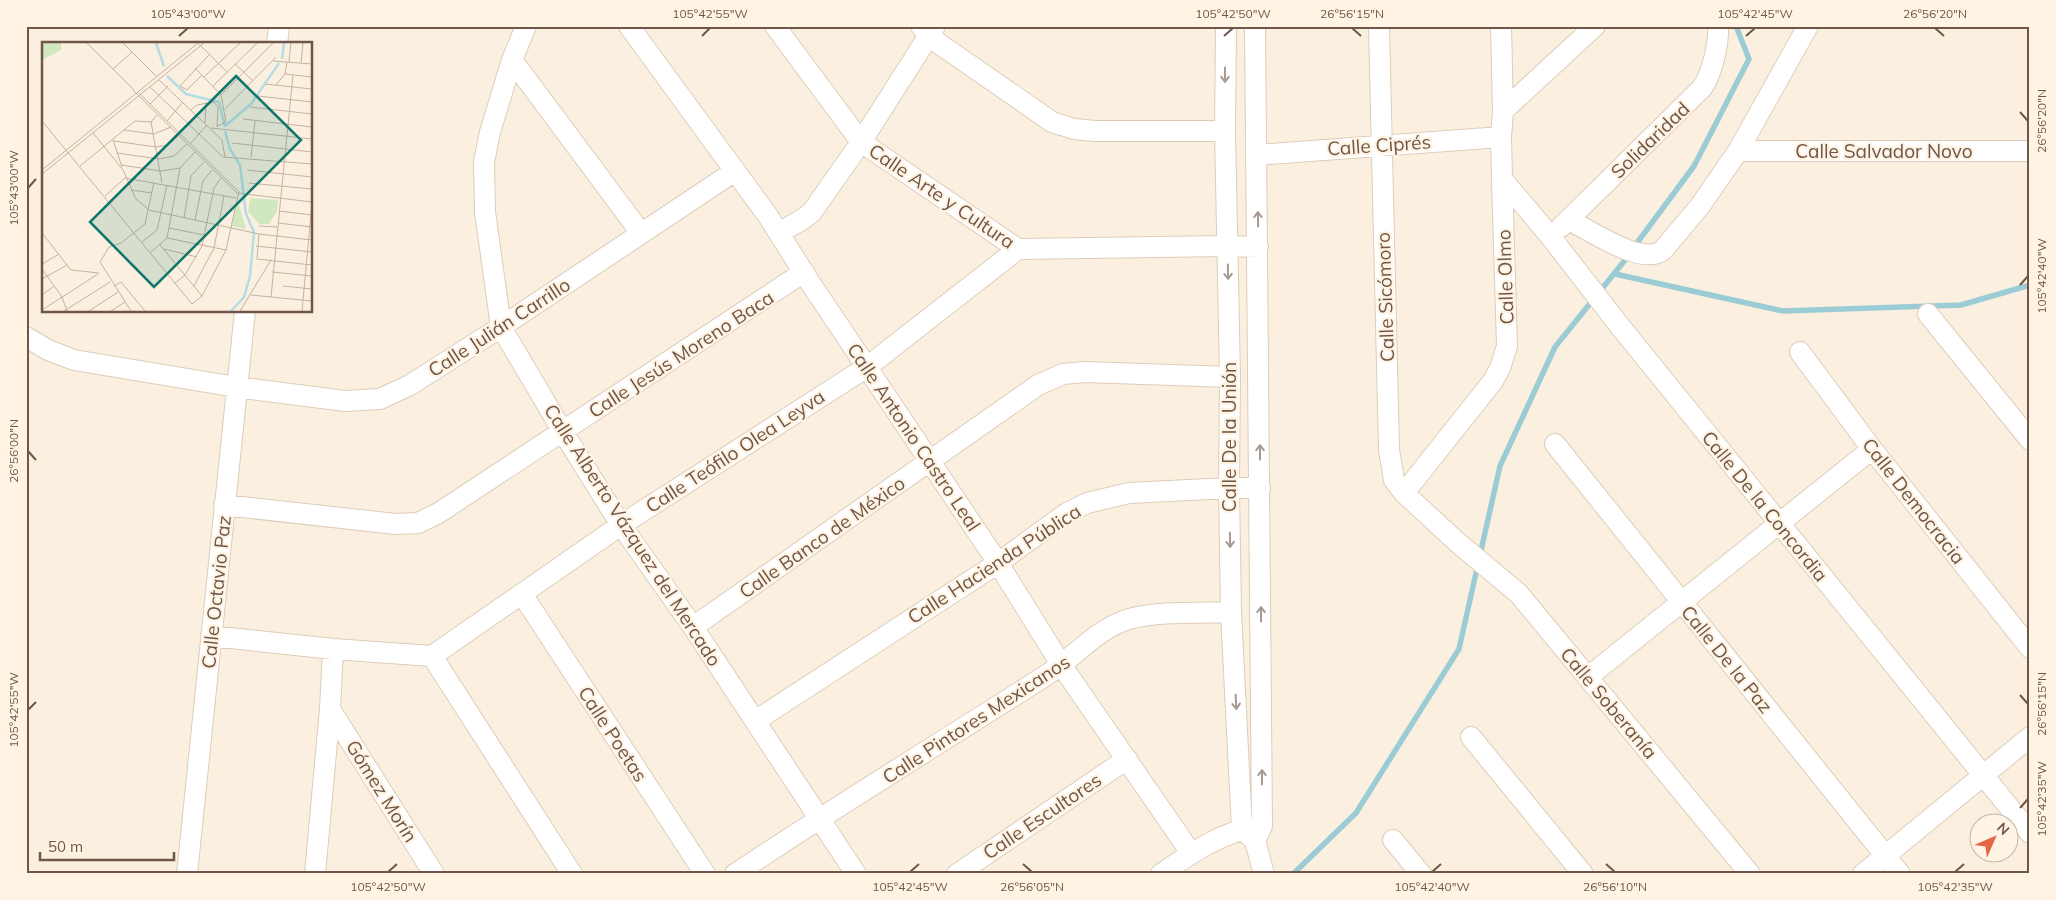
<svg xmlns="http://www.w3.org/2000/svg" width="2056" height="900" font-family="Mulish,sans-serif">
	<rect width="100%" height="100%" fill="#fbf0df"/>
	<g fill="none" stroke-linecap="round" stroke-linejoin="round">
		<path stroke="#9bccd5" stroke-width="5.5" d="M1634 247 1694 166 1749 59 1736 26
			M1615 274 1783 311 1961 305 2030 285
			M1480 555 1500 466 1555 347 1629 255
			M1293 874 1356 813 1459 649 1478 564"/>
		<g stroke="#deccbb" stroke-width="22">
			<path id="minor" d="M526 26 512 60 490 132 484 162 485 212 501 327 563 432 621 525 693 627 856 874
				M629 26 768 216 809 281 998 563 1062 666 1191 853
				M775 26 861 142 1018 249 1228 246 1258 247
				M921 26 928 36 1052 122 1074 129 1095 131H1225
				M1226 26 1225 131 1230 377 1229 488 1231 612 1242 829 1255 841 1264 874
				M1379 26 1389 450 1394 480 1404 493 1457 542 1519 594 1750 874
				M277 44 279 26
				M512 60 641 233
				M1503 111 1595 26
				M1738 151H2030
				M1256 155 1501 137
				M1502 179 1550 236 1619 325 2030 833
				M1569 220C1590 230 1642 267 1663 250L1700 206 1738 151 1808 26
				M1561 227 1702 88C1712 74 1719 44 1718 26
				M779 233 803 219 812 212 861 142 935 26
				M1928 314 2030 440
				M26 337 48 350 74 360 236 387 345 401 380 399 410 385 501 327 735 171
				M1800 352 1872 449 2030 648
				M1555 444 1900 874
				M1404 493 1493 381 1500 368 1507 346 1502 179 1501 137 1503 111 1501 26
				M224 505 396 524 418 523 437 514 804 272
				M522 594 705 874
				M693 627 1038 385 1063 374 1085 372 1230 377
				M211 636 333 649 432 656 621 525 867 367 1018 249
				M432 656 572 874
				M1588 677 1872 449
				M330 709 434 874
				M755 721 998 563 1067 513 1087 503 1129 493 1229 488H1260
				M1471 737 1583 874
				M1393 840 1421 874
				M1255 841 1262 826 1255 26
				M187 874 245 311
				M315 874 330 709 333 649
				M735 874C837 806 942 742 1045 676 1074 658 1096 629 1129 619 1156 611 1202 613 1231 612
				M957 874 1127 759
				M1161 874C1189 855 1221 832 1255 827
				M1863 874 2030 737"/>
		</g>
		<use href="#minor" stroke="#fff" stroke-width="20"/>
	</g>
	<defs><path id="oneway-shaft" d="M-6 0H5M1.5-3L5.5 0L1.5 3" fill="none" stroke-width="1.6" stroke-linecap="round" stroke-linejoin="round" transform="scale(1.25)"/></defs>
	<g stroke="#a99a91">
		<use href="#oneway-shaft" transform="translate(1225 75) rotate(90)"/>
		<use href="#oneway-shaft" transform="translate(1258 219) rotate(-91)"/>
		<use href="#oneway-shaft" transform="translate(1228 272) rotate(89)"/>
		<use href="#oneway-shaft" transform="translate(1260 452) rotate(-90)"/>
		<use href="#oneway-shaft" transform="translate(1230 540) rotate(89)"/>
		<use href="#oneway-shaft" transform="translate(1261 614) rotate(-90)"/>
		<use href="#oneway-shaft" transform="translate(1236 702) rotate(87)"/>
		<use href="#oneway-shaft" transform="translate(1262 777) rotate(-90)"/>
	</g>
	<path fill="none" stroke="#705648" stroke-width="2" d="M1352 28 1361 36M1935 28 1944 36M179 36 188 28M702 36 710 28M1224 36 1233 28M1746 36 1755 28M2020 112 2028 121M28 188 36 179M2020 285 2028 276M28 451 36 460M2020 695 2028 704M28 710 36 702M2020 808 2028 799M1023 864 1032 872M1606 864 1615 872M388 872 397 864M910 872 919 864M1432 872 1441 864M1955 872 1964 864"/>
	<g text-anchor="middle" stroke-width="4.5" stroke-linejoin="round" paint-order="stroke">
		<g font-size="19" fill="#705648" stroke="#fff4e4">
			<text transform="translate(1650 140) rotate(-44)" y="7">Solidaridad</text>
			<text transform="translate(1379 145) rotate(-4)" y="7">Calle Ciprés</text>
			<text x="1884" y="158">Calle Salvador Novo</text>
			<text transform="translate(942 196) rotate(34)" y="7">Calle Arte y Cultura</text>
			<text transform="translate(1505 277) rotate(-92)" y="7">Calle Olmo</text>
			<text transform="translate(1385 297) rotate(-92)" y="7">Calle Sicómoro</text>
			<text transform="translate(499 327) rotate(-33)" y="7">Calle Julián Carrillo</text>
			<text transform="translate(681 354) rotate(-33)" y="7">Calle Jesús Moreno Baca</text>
			<text transform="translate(914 437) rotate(56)" y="7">Calle Antonio Castro Leal</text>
			<text transform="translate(1229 437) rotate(-90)" y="7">Calle De la Unión</text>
			<text transform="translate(735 451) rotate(-33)" y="7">Calle Teófilo Olea Leyva</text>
			<text transform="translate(1914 501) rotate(52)" y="7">Calle Democracia</text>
			<text transform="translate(1765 506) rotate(51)" y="7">Calle De la Concordia</text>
			<text transform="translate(633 535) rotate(57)" y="7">Calle Alberto Vázquez del Mercado</text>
			<text transform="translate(822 537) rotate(-35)" y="7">Calle Banco de México</text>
			<text transform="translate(994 564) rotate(-33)" y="7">Calle Hacienda Pública</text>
			<text transform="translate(216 592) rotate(-84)" y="7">Calle Octavio Paz</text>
			<text transform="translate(1727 659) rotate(51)" y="7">Calle De la Paz</text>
			<text transform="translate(1609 703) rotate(50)" y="7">Calle Soberanía</text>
			<text transform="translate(976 719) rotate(-33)" y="7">Calle Pintores Mexicanos</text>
			<text transform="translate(613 734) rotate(57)" y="7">Calle Poetas</text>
			<text transform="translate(382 791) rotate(58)" y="7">Gómez Morín</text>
			<text transform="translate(1042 816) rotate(-34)" y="7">Calle Escultores</text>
		</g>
	</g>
	<g transform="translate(42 42)">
		<rect width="270" height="270" fill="#fbf0df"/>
		<path d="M0 1H19V8L0 18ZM208 156 236 158 235 169 227 182H217L206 169ZM195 159 196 160 204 187 190 184Z" fill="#d0e7bf"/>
		<path fill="none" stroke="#b5dde3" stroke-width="2.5" d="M114 1 122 24M240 17 242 1M125 34 144 52 177 60 183 85M183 84 209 62 237 21M183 89 188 107 198 123 204 172 212 190 208 234 202 255 189 269"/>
		<path fill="none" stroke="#c3b2a3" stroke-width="1" d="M45 1 92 48M81 1 114 34M157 2 185 30M231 19 270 22M247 20 249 1M259 21 261 1M193 22 211 39M153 26 179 53 184 80 175 84M71 27 90 10M243 32 270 35M160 33 145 48 138 44 167 13M162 35 198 1M117 38 180 98 183 115M223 42 270 47M234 43 243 32 245 20M171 44 215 1M108 45 181 115 270 122M91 48 195 151 270 160M97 51 196 149M179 53 231 1M216 54 270 60M108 62 126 44M208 65 270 72M183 67 234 15M149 68 155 63 172 60 176 65 175 85M201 77 270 85M0 79 150 262 160 254 184 208 197 149M125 79 141 60M109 80 120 141M163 81 164 60M169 86 270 97M82 88 112 92 129 85M51 91 81 128 94 157 107 168 217 192 270 198M71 98 80 125M72 99 114 105 126 103 136 94M190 101 270 110M148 102 165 83M75 111 117 117 132 114 145 102M209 115 213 79M79 123 119 129 138 126 153 110M38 124 93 79 109 80 115 73M0 128 156 1M205 128 270 135M0 132 162 1M207 141 270 147M89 148 110 151M63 154 83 136 194 156M237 169 270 173M142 176 149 134 162 120M153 178 161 139 170 128M236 181 270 185M217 184 235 185M127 186 162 193M0 191 29 228 57 231M217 192 215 217 270 223M125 196 184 208M100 200 115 188 125 143M118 203 160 254M214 204 270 210M122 207 155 215M108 211 125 196 138 126M0 222 17 212M0 227 20 255 25 269M230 230 270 234M0 237 25 223M133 241 143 233 160 204 172 146 179 136M72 244 79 240 103 269M152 244 172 206 182 154M241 244 270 247M0 253 12 244M209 253 270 259M229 255 251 33M0 268 56 232M22 269 68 240M47 269 76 250M69 269 83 260M89 269 58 220 67 205 79 201 103 182 112 140M198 269 229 218M260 269 270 161"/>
		<path fill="#0f766e" fill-opacity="0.15" stroke="#0f766e" stroke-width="2.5" d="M194 34 259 98 112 245 48 180Z"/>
		<rect width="270" height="270" fill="none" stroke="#705648" stroke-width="2.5"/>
	</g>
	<rect width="2056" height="900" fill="none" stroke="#fff4e4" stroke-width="55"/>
	<g transform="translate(1994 838) rotate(45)"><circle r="24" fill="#fff4e4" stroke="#c6b5a6"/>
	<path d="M0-4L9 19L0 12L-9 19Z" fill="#e26746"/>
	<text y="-8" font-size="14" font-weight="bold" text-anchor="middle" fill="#705648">N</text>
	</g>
	<path d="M40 852v8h134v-8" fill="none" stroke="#705648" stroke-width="2.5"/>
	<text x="48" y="852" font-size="15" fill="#705648" stroke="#fff4e4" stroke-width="4" paint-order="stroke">50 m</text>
	<rect x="28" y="28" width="2000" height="844" fill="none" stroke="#705648" stroke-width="2"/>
	<g font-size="12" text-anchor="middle" fill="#705648">
		<text x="188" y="18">105°43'00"W</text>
		<text x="710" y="18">105°42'55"W</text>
		<text x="1233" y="18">105°42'50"W</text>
		<text x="1352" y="18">26°56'15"N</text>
		<text x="1755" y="18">105°42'45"W</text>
		<text x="1935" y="18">26°56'20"N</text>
		<text transform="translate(2042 121) rotate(-90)" y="4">26°56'20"N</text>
		<text transform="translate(14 188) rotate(-90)" y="4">105°43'00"W</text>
		<text transform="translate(2042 276) rotate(-90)" y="4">105°42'40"W</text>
		<text transform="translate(14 451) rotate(-90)" y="4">26°56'00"N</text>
		<text transform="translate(2042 704) rotate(-90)" y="4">26°56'15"N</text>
		<text transform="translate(14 710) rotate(-90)" y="4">105°42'55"W</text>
		<text transform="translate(2042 799) rotate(-90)" y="4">105°42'35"W</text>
		<text x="388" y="891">105°42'50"W</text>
		<text x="910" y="891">105°42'45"W</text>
		<text x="1032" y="891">26°56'05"N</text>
		<text x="1432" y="891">105°42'40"W</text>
		<text x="1615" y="891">26°56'10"N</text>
		<text x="1955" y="891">105°42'35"W</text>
	</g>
</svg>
